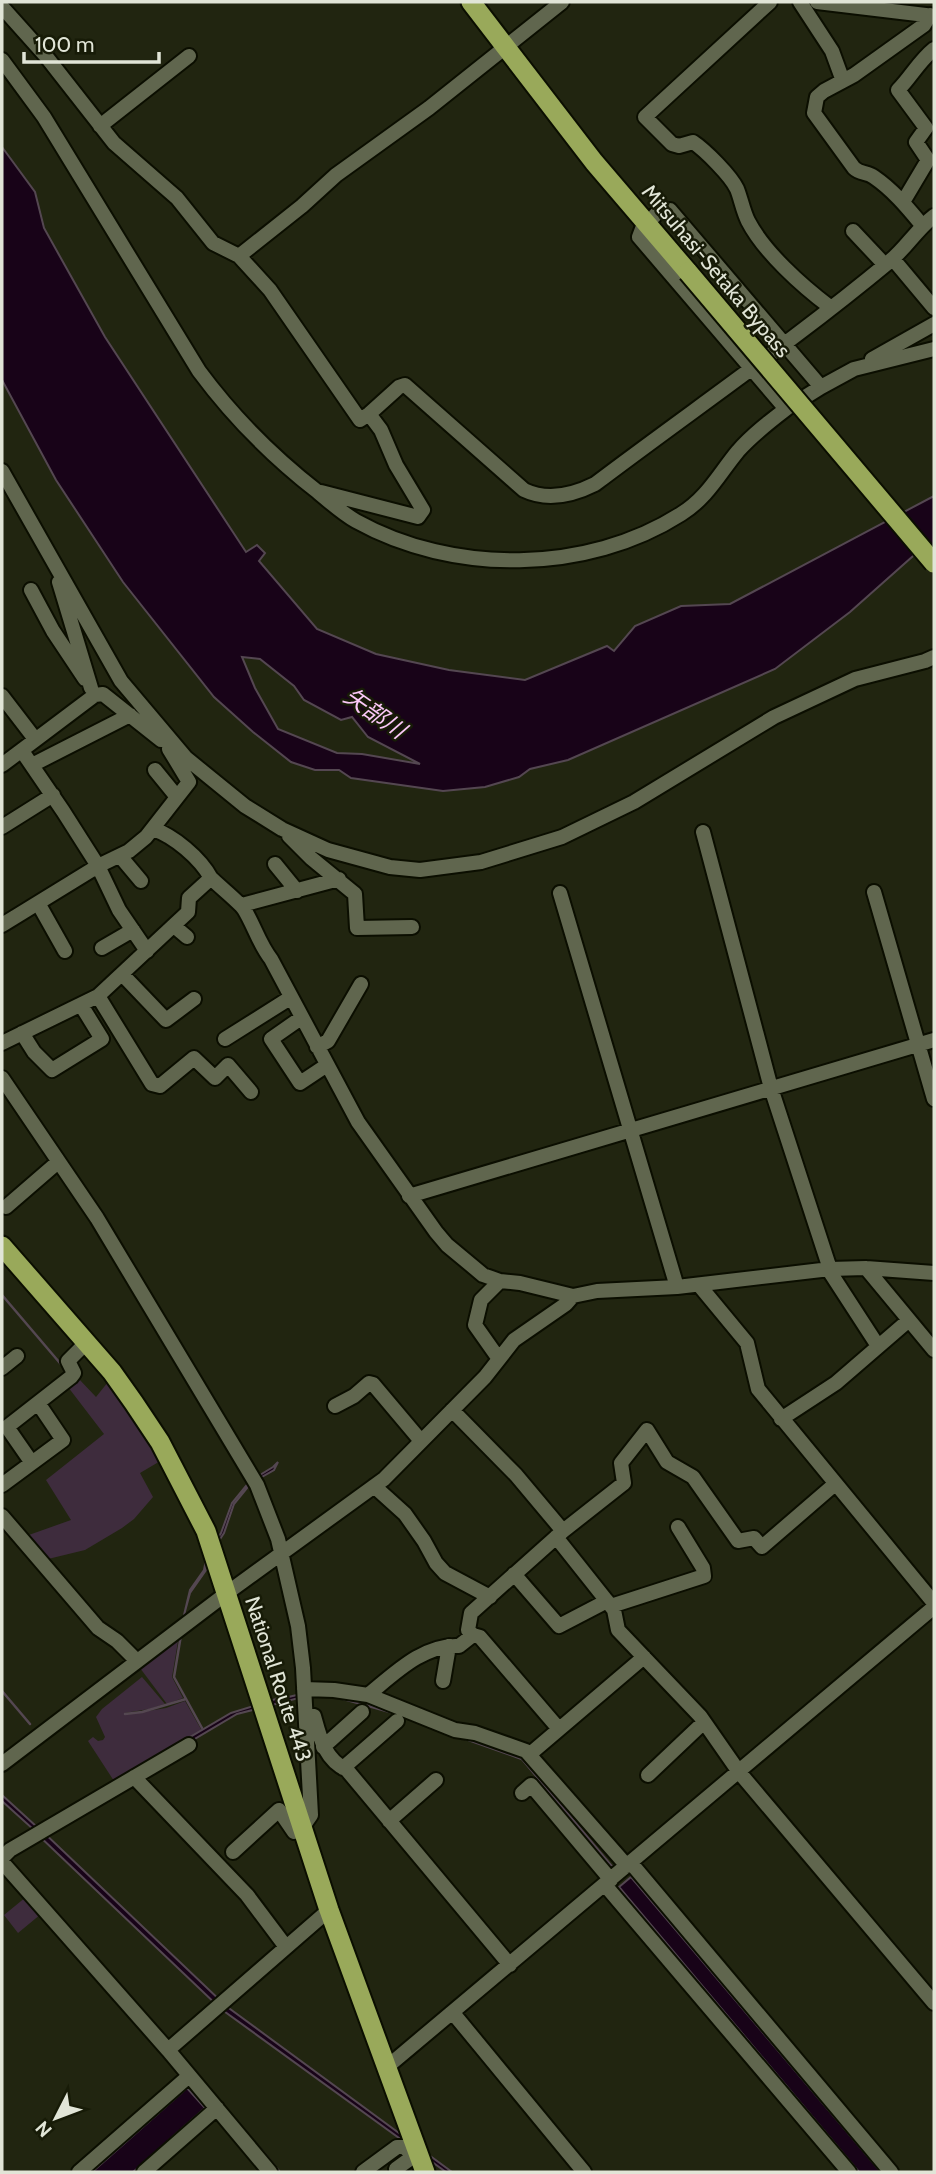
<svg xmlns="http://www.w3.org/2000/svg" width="936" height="2174" font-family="Cabin,'Noto Sans JP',sans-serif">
	<rect width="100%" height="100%" fill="#212510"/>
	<path fill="#3e2c3d" d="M78 1378 96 1397 108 1382 130 1410 162 1460 140 1473 153 1497 134 1519 122 1528 85 1550 48 1559 42 1556 26 1536 71 1520 46 1480 104 1434 68 1387Z
		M179 1635 172 1677 183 1698 167 1704 137 1664Z
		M142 1677 165 1704 149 1709 125 1713 124 1715 166 1708 185 1701 202 1731 114 1781 88 1741 93 1737 98 1741 103 1740 105 1737 96 1717 102 1709Z
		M26 1897 41 1914 18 1933 4 1915Z"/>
	<path fill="#180318" stroke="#544751" stroke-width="2" fill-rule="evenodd" d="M2 147 35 192 44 228 105 337 246 552 257 545 265 553 259 561 317 629 376 654 449 670 525 680 607 646 614 651 635 626 681 606 730 604 934 496V546L921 549 850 612 775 669 568 760 530 769 519 777 485 787 443 791 351 778 339 770H315L291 762 253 732 214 697 123 582 56 480 2 380ZM242 657 260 659 294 686 304 700 341 720 352 717 368 737 420 764 362 754 337 753 278 729 255 688Z
		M278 1462 274 1470 251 1483 234 1504 224 1533 209 1556 206 1570 190 1593 184 1615 190 1590 204 1570 207 1555 221 1533 232 1503 250 1481 273 1467Z
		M301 1694 299 1698 237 1714 41 1830 226 2006 452 2172H446L221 2009 36 1833 2 1853 266 2155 280 2172H277L2 1858V1847L33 1829 2 1801V1795L37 1827 231 1713 276 1699 278 1696 280 1699Z
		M631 1877 881 2172H859L619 1887Z
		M187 2088 205 2108 169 2140 170 2142 133 2172H90L88 2170 92 2172Z"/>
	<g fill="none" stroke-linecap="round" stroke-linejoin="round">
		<path stroke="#544751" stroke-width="2.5" d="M2 1295 65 1369
			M181 1635 174 1677 202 1728
			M2 1691 30 1724
			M340 1698 397 1714
			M125 1714 142 1712 186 1699
			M463 1738 522 1759 614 1869"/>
		<g stroke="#0b0e00" stroke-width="18">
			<path id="minor" d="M770 2 645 117 672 144 679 146 693 142C705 150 731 176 737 189 741 199 743 211 748 221 764 252 802 286 830 307
				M800 2 832 51 843 81
				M817 2 934 16
				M2 7 45 55 114 143 177 198 213 243 239 256 270 290 360 420 369 414 399 387 405 385 524 490C547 501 573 495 595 484 693 410 795 340 890 261 906 248 917 229 934 216
				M2 60 44 117 199 371C233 417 273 457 318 492 330 502 342 513 356 521 453 575 587 574 681 514 707 498 719 474 738 451 752 435 769 422 786 409L639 237 642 229 660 210H670L821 387 854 369 934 349
				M100 126 189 56
				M903 202 928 160 916 142 926 128 898 90C911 77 919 61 934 49
				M922 225C907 207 893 190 874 177 867 172 860 174 854 168L814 113 817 97 824 91 854 75 924 25 930 15
				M853 231 885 265
				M239 256 302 206 336 175 429 108 562 2
				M893 259 934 308
				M872 359 934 324
				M789 407 821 387
				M2 471 121 681 186 758 245 806 282 829 328 850 390 867 420 870 481 862 562 837 634 802 774 717 855 679 925 661 934 657
				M321 492 418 517 423 510 396 465 381 430 369 414
				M59 582 91 688
				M31 590 53 631 85 679
				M2 696 35 739
				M22 751 63 811 98 866 119 910 147 951
				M2 765 95 695 103 694 161 740
				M32 765 130 715
				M155 770 177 797
				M2 827 53 795
				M153 829C174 836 200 858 211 878
				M703 832 771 1088 830 1269
				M289 836 311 858 355 894 357 928 412 927
				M120 856 141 881
				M275 864 297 891
				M874 892 934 1099
				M560 893 677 1287
				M38 903 65 951
				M242 905 339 879
				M2 925 98 866 129 851 146 837 189 782 169 749
				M174 926 187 937
				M102 948 133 930
				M122 974 166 1020 194 999
				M98 996 152 1084 160 1086 194 1058 215 1078 228 1065 251 1092
				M301 1018 271 1039 300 1083 327 1065
				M22 1033 34 1052 52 1070 102 1039 81 1005
				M225 1039 290 998
				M2 1043 98 996 188 912 189 898 211 878C218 885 240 903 244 909 254 925 259 944 271 959L358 1122 436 1232 447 1245 483 1275 500 1281 520 1283 573 1296 597 1291 677 1287 830 1269 866 1268 934 1273
				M317 1047 328 1041 361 984
				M2 1078 97 1218 257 1485 278 1539 298 1626 303 1668 311 1815 302 1828 294 1832 279 1810 233 1852
				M409 1196 934 1040
				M6 1207 58 1162
				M866 1268 934 1350
				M828 1269 878 1346
				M699 1285 747 1343 758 1389 934 1603
				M499 1359 475 1325 481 1300 500 1281
				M2 1368 17 1356
				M335 1406 354 1396 369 1383 373 1384 421 1441
				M452 1410 516 1475 563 1531
				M781 1419 836 1383 909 1320
				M32 1463 7 1427 71 1377 74 1373 68 1361 83 1346
				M2 1485 63 1440 38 1403
				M374 1486 405 1514 424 1541 436 1563 445 1573 490 1597
				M2 1516 98 1628 117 1641 137 1661
				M556 1537 614 1610 618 1630 700 1716 739 1772 934 2003
				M514 1574 559 1626 607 1601
				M611 1606 704 1576 703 1568 678 1527
				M473 1635 480 1637 559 1729
				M443 1681 449 1646
				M304 1689 334 1690 368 1695 455 1730 475 1733 526 1751 627 1866
				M368 1695C394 1674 423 1644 459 1646L473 1635 468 1630 471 1613 563 1531 624 1483 621 1463 647 1430 667 1462 693 1477 738 1541 754 1538 762 1547 835 1484
				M306 1714 314 1716C320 1738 325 1760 347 1770L510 1965
				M323 1747 362 1712
				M530 1754 644 1657
				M2 1764 227 1593 384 1479 485 1377 514 1340 566 1304 573 1296
				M343 1768 397 1721
				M648 1775 704 1722
				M134 1777 247 1895 286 1947
				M522 1793 531 1785 611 1880
				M389 1821 436 1780
				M2 1858 10 1850 189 1745
				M2 1862 168 2050 270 2172
				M631 1863 891 2172
				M605 1885 849 2172
				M453 2013 584 2172
				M168 2050 329 1910
				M387 2067 934 1607
				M396 2169 418 2153
				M79 2172 189 2076
				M144 2172 217 2108
				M363 2172 397 2147H404L414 2156"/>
		</g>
		<g stroke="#0b0e00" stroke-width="23">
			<path id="highway" d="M471 2 594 162 688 272
				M2 1246 112 1372 134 1403 160 1442 206 1531 329 1910 425 2172"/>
		</g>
		<use href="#minor" stroke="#60664e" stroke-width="14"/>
		<use href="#highway" stroke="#99a95a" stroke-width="19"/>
		<g stroke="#0b0e00" stroke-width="23" stroke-linecap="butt">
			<path id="highway-bridge" d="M688 272 934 563"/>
		</g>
		<use href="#highway-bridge" stroke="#99a95a" stroke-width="19"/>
	</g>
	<g text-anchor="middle" stroke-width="5" stroke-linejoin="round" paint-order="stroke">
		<g font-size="21" fill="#e1e5d7" stroke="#171b07">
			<text transform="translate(716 271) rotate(50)" y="7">Mitsuhasi-Setaka Bypass</text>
			<text transform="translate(278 1679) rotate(72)" y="7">National Route 443</text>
		</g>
		<g font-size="23" font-style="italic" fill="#fbc8f8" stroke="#171b07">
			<text transform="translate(375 713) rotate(35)" y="8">矢部川</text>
		</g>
	</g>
	<rect width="936" height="2174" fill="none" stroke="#e1e5d7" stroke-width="7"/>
	<g transform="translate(56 2118) rotate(228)" stroke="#171b07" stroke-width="5" paint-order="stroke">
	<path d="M0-5L12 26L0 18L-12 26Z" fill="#e1e5d7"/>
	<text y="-10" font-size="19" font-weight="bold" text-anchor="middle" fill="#e1e5d7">N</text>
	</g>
	<path d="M24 52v10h135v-10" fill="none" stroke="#e1e5d7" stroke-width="3.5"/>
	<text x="35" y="52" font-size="21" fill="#e1e5d7" stroke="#171b07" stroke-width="5" paint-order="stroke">100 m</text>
</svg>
